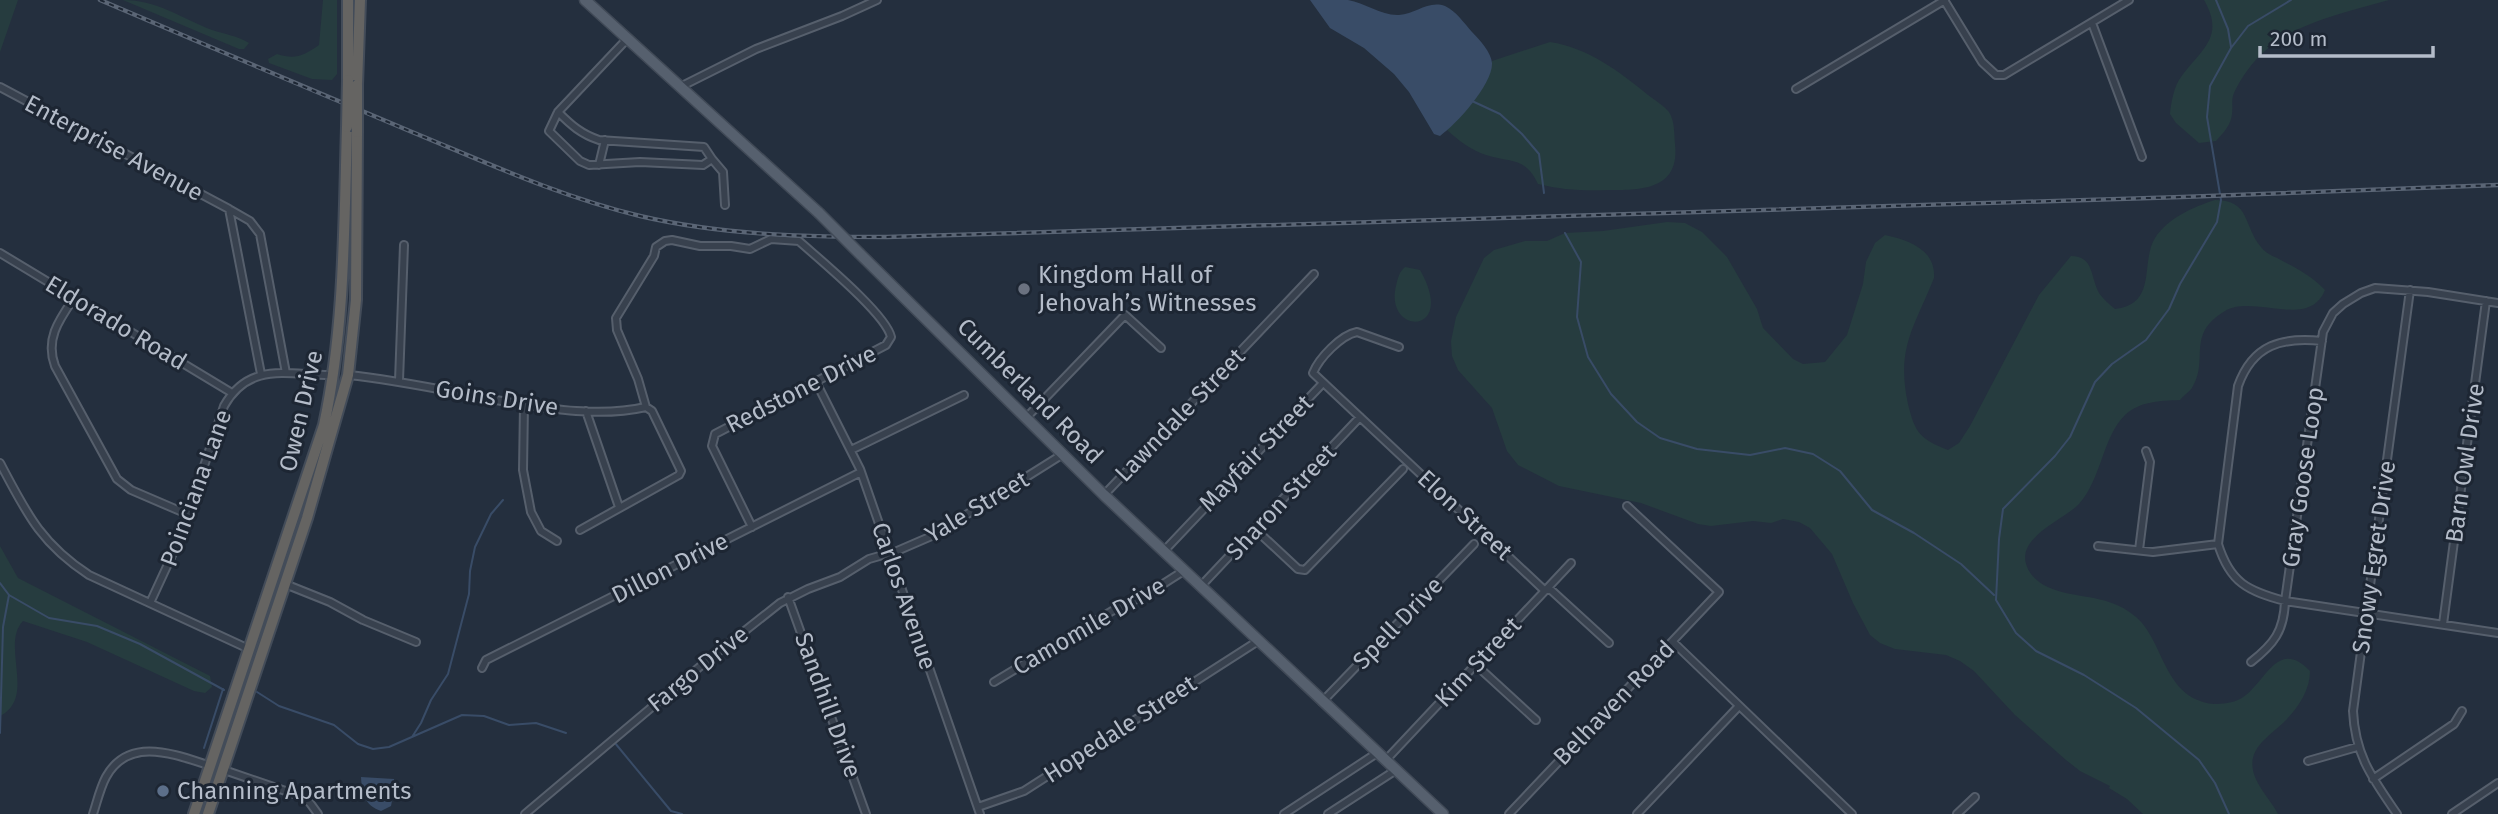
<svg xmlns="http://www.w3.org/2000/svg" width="2498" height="814" font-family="'Fira Sans',sans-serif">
	<rect width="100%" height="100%" fill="#242f3e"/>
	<path fill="#263c3f" d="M0 0H18L0 52Z
		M123 0C157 0 181 18 212 30 225 34 237 36 249 43L244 49H239Z
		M323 0H337V74L332 80 312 79 269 63 268 59 277 54C295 60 303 56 319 45Z
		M2204 0H2389C2327 18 2265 27 2234 93 2231 100 2233 106 2232 114 2231 125 2224 132 2216 141L2199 143 2176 123 2170 114C2171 103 2174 86 2181 77 2200 50 2226 38 2204 0Z
		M1550 42C1588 48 1619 71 1648 95 1655 100 1664 106 1669 112 1675 122 1674 133 1675 144 1680 190 1641 190 1608 190 1584 191 1562 190 1538 184 1525 156 1510 163 1486 155 1471 150 1459 141 1447 130 1466 110 1489 89 1492 61Z
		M2215 200C2251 200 2243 226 2261 247 2265 253 2273 256 2279 259 2296 268 2312 276 2325 290 2309 330 2254 294 2225 311 2185 335 2210 359 2192 388 2189 392 2183 396 2180 400 2160 401 2140 401 2125 415 2102 438 2102 478 2079 504 2063 521 2007 540 2031 574 2047 596 2086 594 2109 602 2119 605 2128 610 2136 617 2165 642 2163 699 2214 704 2222 704 2233 703 2240 699 2265 686 2276 636 2310 671 2310 690 2299 706 2287 719 2270 737 2244 748 2255 777 2260 790 2272 802 2278 814H2143L2127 799 2109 788 2110 786 2080 771 2066 760 2015 715 1974 671 1960 661 1946 655 1895 649 1880 643 1870 635 1853 603 1832 554 1810 528 1799 522 1783 519 1771 523 1753 521 1711 526 1698 524 1641 503 1559 486 1518 465 1507 451 1492 408 1458 370 1452 356 1451 341 1456 317 1484 258 1494 250 1525 241H1547L1565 233 1603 231 1667 222 1685 223 1702 232 1727 257 1757 309 1763 328 1793 359 1803 364 1825 362 1847 335 1863 284 1866 262 1875 243 1885 235C1909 240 1936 250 1934 278 1914 328 1896 348 1908 404 1915 433 1920 439 1948 450L1959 443 1970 426 2039 295 2071 256C2094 256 2090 276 2099 293 2103 299 2109 304 2115 309 2158 304 2140 262 2155 238 2168 218 2193 207 2215 200Z
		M1405 267 1420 270C1458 336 1384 336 1396 286 1398 278 1399 272 1405 267Z
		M312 477 315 478 247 681 244 680 249 660Z
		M0 546 18 578 210 676 212 687 205 693 194 691 87 642 23 621C0 645 37 697 0 716Z"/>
	<path fill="#394c67" d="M1310 0C1323 0 1336 0 1348 0 1365 3 1382 16 1399 15 1416 14 1428 0 1445 6 1456 11 1464 23 1472 32 1480 40 1491 52 1492 63 1493 84 1457 124 1440 136L1434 134 1409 92 1394 74 1364 48 1330 28Z
		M361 777 394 779V791L391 806 381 811C364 805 362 793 361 777Z"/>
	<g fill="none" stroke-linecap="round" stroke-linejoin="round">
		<path stroke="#394c67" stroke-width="2" d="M2216 0 2228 29 2231 47
			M1472 101 1500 114 1522 134 1539 154 1544 193
			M1565 233 1581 262 1577 317 1588 357 1611 394 1637 422 1660 438 1697 449 1750 455 1785 448 1813 454 1840 471 1872 510 1914 533 1961 564 1994 595
			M0 583 9 595 49 618 97 626 140 644 224 690
			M257 692 279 706 334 725 358 744 373 749 389 747 462 715 484 716 509 725 536 723 566 733
			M0 733 3 627 9 595
			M412 737 421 723 431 700 448 674 469 594 470 571 475 547 491 514 503 500
			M615 743 671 811 682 814
			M204 748 223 689
			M2229 814 2215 783 2199 760 2136 708 2084 675 2036 651 2016 633 1996 600 1999 539 2003 509 2055 456 2070 437 2095 382 2112 364 2146 340 2169 309 2180 284 2217 222 2221 200 2207 117 2210 86 2231 48 2248 26 2291 0"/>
		<g stroke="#565f6c" stroke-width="10">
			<path id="minor" d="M1944 0 1982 62 1996 75H2004L2129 0
				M2092 23 2142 157
				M0 87 229 209 261 374
				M680 87 756 49 842 16 877 0
				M1796 89 1945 0
				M558 112C571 125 581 134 599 140L704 147 712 159 703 165 640 162 589 165 580 161 549 131 558 112 627 39
				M712 159 723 172 725 205
				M599 165 605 140
				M229 209 250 221 260 234 286 373
				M0 253 232 393
				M74 298C59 320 45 339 55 366L117 479 131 490 187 514
				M2498 303 2428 292 2375 288 2361 293 2343 304 2333 313 2323 332 2285 601 2498 633
				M1399 347 1357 332C1341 335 1319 358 1313 373L1543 589 1551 590 1609 643
				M348 375C398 380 447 391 496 400 545 408 597 418 646 407
				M399 381 404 245
				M816 382 860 469 980 814
				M524 405 523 470 531 512 541 531 557 541
				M586 411 619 507
				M1026 418 1125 315 1161 348
				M851 450 964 395
				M0 463C26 512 40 543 89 575L249 649
				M1104 495 1314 274
				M1255 529 1298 569 1305 570 1403 469
				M580 530 679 475 681 471 652 411 646 407 638 379 617 330 616 318 654 256 656 247 665 241 672 240 700 246H731L750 249 771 239 799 241C819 259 886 314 891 337L886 345 715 434 712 446 752 527
				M2098 546 2153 552 2218 544
				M2139 550 2150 462 2146 451
				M1164 551 1323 383
				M285 584 330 602 363 620 416 642
				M1201 586 1360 417
				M788 597 866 814
				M150 603 180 538 224 406C250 360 290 376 333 375
				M2443 624 2486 301
				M1673 642 1852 814
				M2251 662C2274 644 2284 631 2285 601 2248 591 2230 583 2218 544L2238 386C2253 344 2282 337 2322 341
				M1476 665 1536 720
				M482 668 486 660 861 472
				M994 682 1112 611 1149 593 1185 570
				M1322 702 1474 544
				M1385 761 1571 563
				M2308 761 2357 747
				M224 770 303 797 310 803 318 814
				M2373 779 2454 724 2462 711
				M978 807 1024 791 1258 641
				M93 814C97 802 100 788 106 777 129 735 176 755 211 766
				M525 814 703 664 780 603 808 589 840 577 869 559 897 551 934 535 1063 454
				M1284 814 1377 753
				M1328 814 1396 770
				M1509 814 1719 592 1627 506
				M1637 814 1739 706
				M1957 814 1975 797
				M2397 814C2373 779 2355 756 2353 711L2410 290
				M2452 814 2498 783"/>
		</g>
		<g stroke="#414a57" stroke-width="13">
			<path id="primary" d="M585 0 819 213
				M860 254 1104 495 1443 814"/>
		</g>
		<g stroke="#434c59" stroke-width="14">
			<path id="trunk" d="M348 80V0
				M357 85 360 0
				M194 814 324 425C345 326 344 228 347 127
				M208 814 307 518 348 375 356 300 357 132"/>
		</g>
		<use href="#minor" stroke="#38414e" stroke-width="6"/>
		<use href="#primary" stroke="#56606e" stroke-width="10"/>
		<use href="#trunk" stroke="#656462" stroke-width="10"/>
		<g stroke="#5a6575" stroke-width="4.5">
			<path id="rail" d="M100 0C204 44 308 89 412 132 487 163 561 197 640 216 721 235 805 237 887 237L2182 197 2498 185"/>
		</g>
		<use href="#rail" stroke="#1d2633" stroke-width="2" stroke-dasharray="5" stroke-linecap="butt"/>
		<g stroke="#414a57" stroke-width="13" stroke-linecap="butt">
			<path id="primary-bridge" d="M819 213 860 254"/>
		</g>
		<g stroke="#434c59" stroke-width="14" stroke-linecap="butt">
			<path id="trunk-bridge" d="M357 85V132
				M347 127 348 80"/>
		</g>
		<use href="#primary-bridge" stroke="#56606e" stroke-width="10"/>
		<use href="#trunk-bridge" stroke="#656462" stroke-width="10"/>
	</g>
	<circle fill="#6b7280" stroke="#1d2633" stroke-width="2.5" cx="1024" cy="289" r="7"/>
	<circle fill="#5c6f8a" stroke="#1d2633" stroke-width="2.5" cx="163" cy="791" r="7"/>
	<g text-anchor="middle" stroke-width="6" stroke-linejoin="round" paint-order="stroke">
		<g font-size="24" fill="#b4bcc9" stroke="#1d2633">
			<text transform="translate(114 148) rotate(28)" y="8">Enterprise Avenue</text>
			<text transform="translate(116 323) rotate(31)" y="8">Eldorado Road</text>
			<text transform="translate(801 389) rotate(-27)" y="8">Redstone Drive</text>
			<text transform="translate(1030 391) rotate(45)" y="8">Cumberland Road</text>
			<text transform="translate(497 398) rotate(9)" y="8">Goins Drive</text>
			<text transform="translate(301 411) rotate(-77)" y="8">Owen Drive</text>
			<text transform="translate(1180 415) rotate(-46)" y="8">Lawndale Street</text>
			<text transform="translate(1256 453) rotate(-46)" y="8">Mayfair Street</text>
			<text transform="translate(2465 463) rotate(-82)" y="8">Barn Owl Drive</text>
			<text transform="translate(2303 477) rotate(-82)" y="8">Gray Goose Loop</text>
			<text transform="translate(196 488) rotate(-70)" y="8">Poinciana Lane</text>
			<text transform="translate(1281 502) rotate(-47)" y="8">Sharon Street</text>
			<text transform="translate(977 507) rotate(-31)" y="8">Yale Street</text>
			<text transform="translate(1465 515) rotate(43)" y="8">Elon Street</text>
			<text transform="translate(2374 557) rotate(-82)" y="8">Snowy Egret Drive</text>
			<text transform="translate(670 568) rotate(-27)" y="8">Dillon Drive</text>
			<text transform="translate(904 596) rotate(71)" y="8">Carlos Avenue</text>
			<text transform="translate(1398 623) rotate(-46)" y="8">Spell Drive</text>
			<text transform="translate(1089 626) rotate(-30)" y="8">Camomile Drive</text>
			<text transform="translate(1478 662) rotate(-47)" y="8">Kim Street</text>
			<text transform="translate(698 669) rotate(-39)" y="8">Fargo Drive</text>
			<text transform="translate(1614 703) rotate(-46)" y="8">Belhaven Road</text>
			<text transform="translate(828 705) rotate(70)" y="8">Sandhill Drive</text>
			<text transform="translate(1120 729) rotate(-33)" y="8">Hopedale Street</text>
		</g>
		<g font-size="24" fill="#b4bcc9" stroke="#1d2633" text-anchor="start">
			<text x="1038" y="283">Kingdom Hall of<tspan x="1038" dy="28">Jehovah’s Witnesses</tspan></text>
			<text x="177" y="799">Channing Apartments</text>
		</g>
	</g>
	<path d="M2260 46v10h173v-10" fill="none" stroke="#b4bcc9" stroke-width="3.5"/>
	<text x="2270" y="46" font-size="21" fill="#b4bcc9" stroke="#1d2633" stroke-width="5" paint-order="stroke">200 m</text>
</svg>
